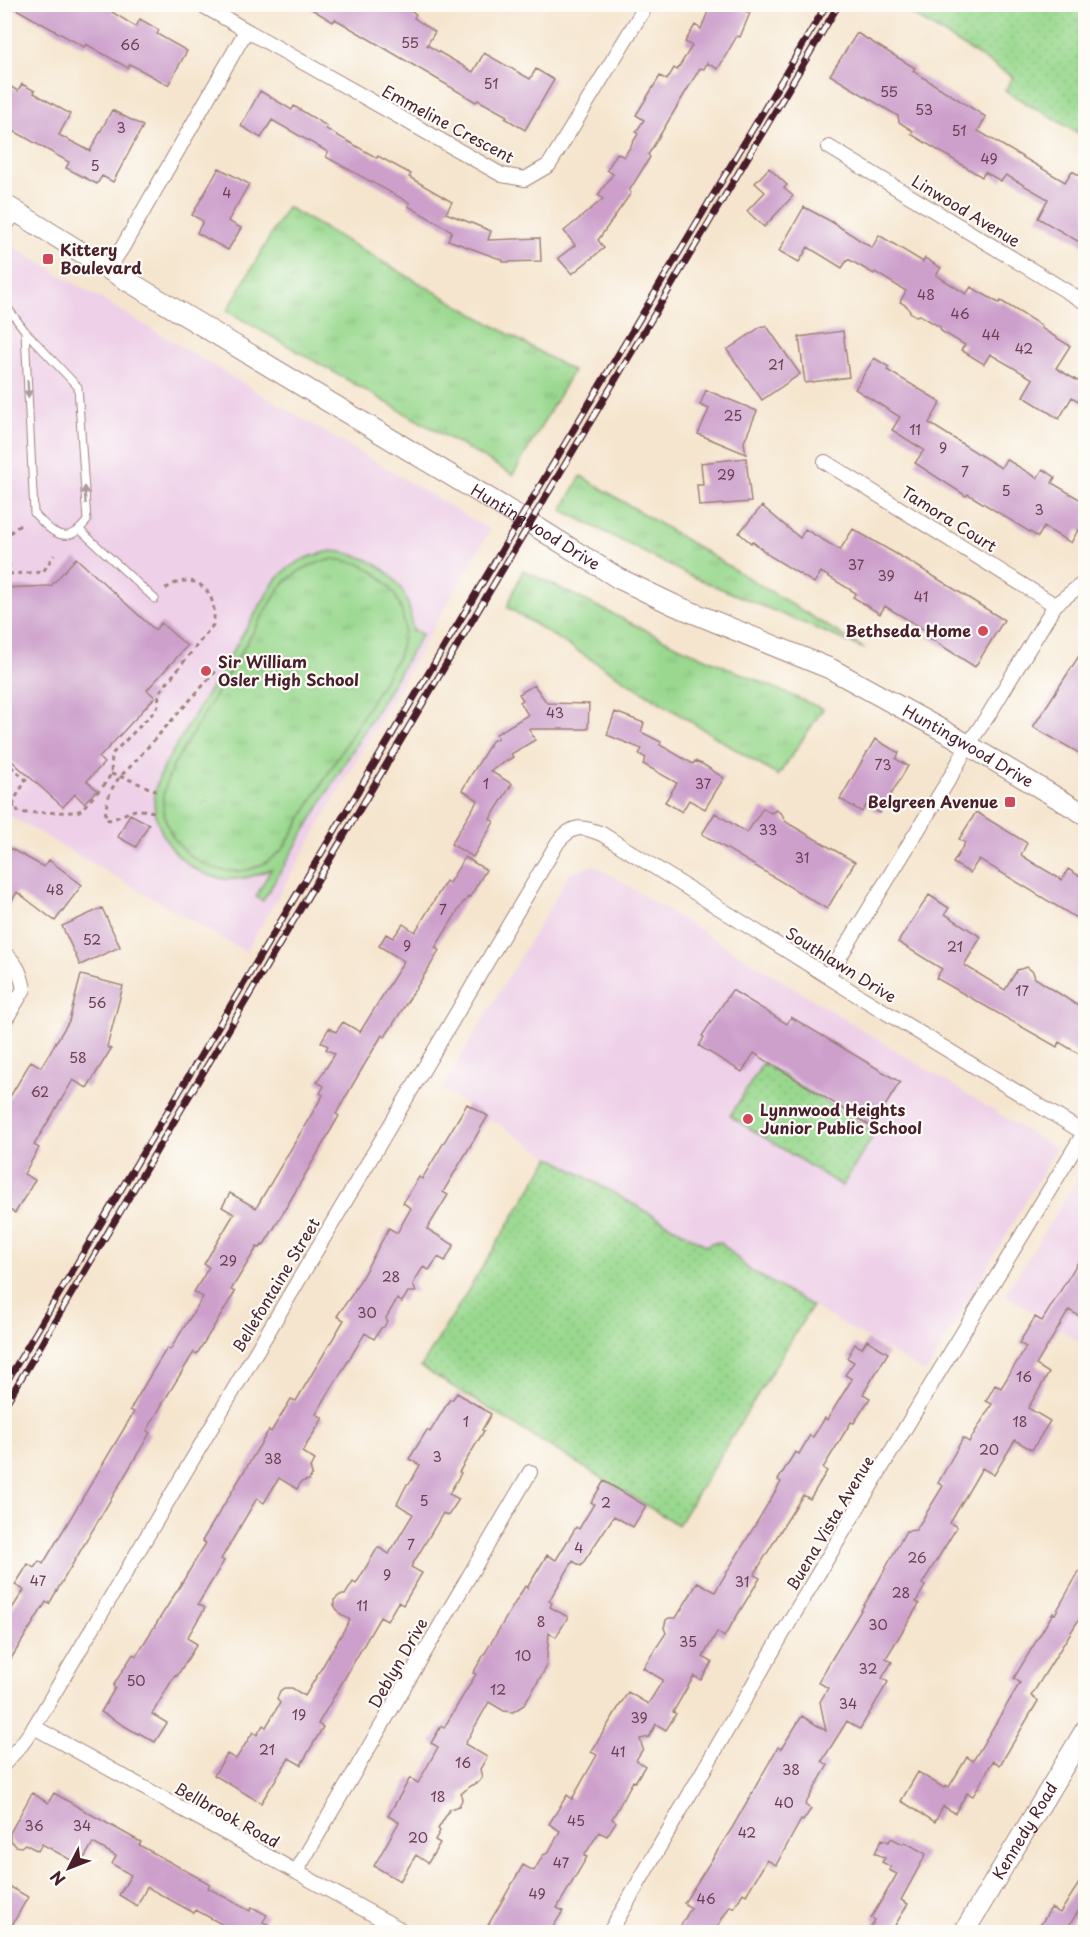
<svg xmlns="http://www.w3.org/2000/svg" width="1090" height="1937" font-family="'Playpen Sans',sans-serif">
	<defs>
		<pattern id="grass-tufts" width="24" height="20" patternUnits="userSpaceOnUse" patternTransform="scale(1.5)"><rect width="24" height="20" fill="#99d88e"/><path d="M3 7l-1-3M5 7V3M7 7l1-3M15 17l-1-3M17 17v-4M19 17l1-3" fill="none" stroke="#85b97b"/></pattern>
		<pattern id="park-dots" width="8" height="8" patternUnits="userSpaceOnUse" patternTransform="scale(1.5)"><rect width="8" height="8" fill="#99d88e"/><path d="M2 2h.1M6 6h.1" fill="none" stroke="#85b97b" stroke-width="1.8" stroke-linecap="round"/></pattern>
	</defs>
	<rect width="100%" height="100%" fill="#fdfcf7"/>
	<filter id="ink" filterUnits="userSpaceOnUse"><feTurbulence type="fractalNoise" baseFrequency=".0167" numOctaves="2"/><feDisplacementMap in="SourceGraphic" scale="12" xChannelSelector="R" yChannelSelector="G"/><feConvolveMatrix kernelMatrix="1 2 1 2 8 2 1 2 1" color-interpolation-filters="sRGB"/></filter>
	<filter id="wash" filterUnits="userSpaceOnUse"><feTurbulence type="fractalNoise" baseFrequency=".008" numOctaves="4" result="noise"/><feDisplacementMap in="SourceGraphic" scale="24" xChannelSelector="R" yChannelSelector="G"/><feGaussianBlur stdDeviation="1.35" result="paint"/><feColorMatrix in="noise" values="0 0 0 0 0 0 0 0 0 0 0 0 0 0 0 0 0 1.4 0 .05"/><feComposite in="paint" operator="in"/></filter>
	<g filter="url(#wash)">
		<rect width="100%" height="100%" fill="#f5e5ce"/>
		<path fill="#eed0e8" d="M5 242 490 530 246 952 5 813Z
			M594 865 1056 1149 926 1373 812 1306 550 1157 442 1089 570 873Z
			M1085 1167V1345L1005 1295Z"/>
		<path fill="url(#grass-tufts)" stroke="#727c5c" stroke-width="1.5" d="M287 207 573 371 513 475 227 311Z
			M581 476 865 649 686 574 562 510Z
			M334 559C341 560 350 561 357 563 383 572 402 598 404 624 405 636 401 647 398 657L283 849C273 858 262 867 247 870 205 878 161 844 163 799 164 787 169 775 174 764L279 589C294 571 311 563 334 559Z
			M523 570 680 647 823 709 778 776 507 607Z"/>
		<path fill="url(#park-dots)" stroke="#727c5c" stroke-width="1.5" d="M897 5H1085V137L1005 91 1013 77Z
			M763 1063 875 1133 842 1186 730 1116Z
			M550 1157 707 1246 710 1243 721 1242 748 1269 812 1306 678 1525 421 1367Z"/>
		<path fill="#99d88e" stroke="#727c5c" stroke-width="1.5" fill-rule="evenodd" d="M332 551C378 555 412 582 412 632L414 630 422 634 263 901 256 897 271 869C260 874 249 878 236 879 194 882 155 843 154 801 154 784 163 768 171 754L276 579C294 561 307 556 332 551ZM334 559C341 560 350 561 357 563 383 572 402 598 404 624 405 635 401 647 398 657L283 849C273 858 262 867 247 870 205 878 161 844 163 799 164 787 169 775 174 764L279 589C294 571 311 563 334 559Z"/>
		<g id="blocks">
			<path fill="#cda0cc" d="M7 4H116L112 12 136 27 140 19 159 30 157 34 187 51 168 85 130 64 128 68 86 44 84 47Z
				M303 4H389L398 10 401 5 416 14 414 18 435 32 427 45 473 72 484 53 530 79 536 69 554 80 525 130 505 118 507 116 478 100 476 102 335 19 333 22Z
				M711 4H717L728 9 729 5 750 13 740 37 737 36 718 69 707 63 704 69 700 68 648 155 650 157 629 191 631 193 598 240 604 248 572 274 558 258 575 245 564 231 603 199 598 195 613 174 607 170 617 153 624 157 638 134 636 132 644 120 636 115 660 76 667 80 674 68 677 70 692 46 685 42 695 25 701 29Z
				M857 33 915 68 913 71 986 117 978 131 1065 182 1072 171 1086 179V246L1038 218 1048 199 1006 175 1001 181 985 172 982 177 911 134 913 131 899 122 898 116 830 75Z
				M4 83 18 91 22 84 35 91 34 93 70 114 59 135 90 151 112 110 143 126 113 182 102 176 97 184 66 168 69 162 14 131 4 148Z
				M260 91 292 110 294 106 327 126 326 129 377 158 378 156 411 174 409 177 452 202 446 213 491 231 488 240 540 238 541 261 503 262V260L448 240 452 231 408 206 410 203 326 157 328 152 272 120 261 138 241 126Z
				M219 168 249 184 228 221 241 228 228 250 197 233 203 221 192 215Z
				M769 168 787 185 784 188 793 196 764 227 747 211 765 192 755 183Z
				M804 207 832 222 872 248 879 235 923 262 925 258 941 268 936 275 966 294 971 287 999 303 1001 301 1042 326 1041 328 1070 346 1056 368 1086 386V406L1072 397 1059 419 1023 396 1033 379 990 354 984 364 961 350 965 345 941 331 940 327 920 315 916 316 910 312 907 306 900 302 906 291 875 272 874 274 848 259 842 268 808 247 799 262 779 251Z
				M766 325 800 374 762 400 727 350 762 326 763 327Z
				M843 331 849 377 805 383 799 337Z
				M874 358 889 367 887 370 941 402 929 423 1001 468 1006 459 1037 478 1043 469 1055 477 1052 483 1086 503V534L1078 530 1071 543 1044 527 1038 537 968 494 966 496 915 463 924 450 892 430 900 417 855 389Z
				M706 390 757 411 744 442 746 454 698 434 709 409 700 405Z
				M746 458 751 502 699 506 697 485H703L701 463Z
				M762 506 800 538 805 529 840 550 853 529 917 566 1004 620 975 667 928 637 930 633 885 606 880 614 853 597 856 593 821 572 814 583 770 556 752 541 751 543 739 533Z
				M76 558 155 630 161 623 187 646 147 690 155 697 99 758 104 763 87 781 97 790 84 803 75 794 63 807 4 754V588L51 586Z
				M1086 645V757L1033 727Z
				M534 685 547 703 589 704 588 729H529L535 740 511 754 513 757 490 771 512 784 490 819 494 822 473 857 451 844 478 800 462 790 492 741 498 738 496 734 528 715 520 702 523 700 519 694Z
				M615 712 644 723 641 732 661 742 660 745 693 764 695 761 704 765 724 778 705 809 689 800 682 812 665 802 677 783 643 764 646 758 639 754 642 749 607 735Z
				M875 739 899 753 896 759 908 766 880 813 866 805 862 812 840 799Z
				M763 808 771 813 776 810 782 814 785 821 791 825 855 862 827 909 702 834 715 813 747 833Z
				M976 812 1027 843 1021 855 1035 864 1062 880 1068 869 1086 880V924L979 859 970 873 953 863 965 843 959 839Z
				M130 814 149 824 136 847 118 837Z
				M4 845 44 867 49 860 82 885 55 921 17 892 4 914Z
				M465 857 486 870 470 897 468 896 465 902 464 901 435 948 439 950 430 966 385 1037 382 1035 356 1079 336 1114 339 1116 276 1225 263 1246 262 1245 260 1248 257 1247 231 1290 235 1292 197 1354 194 1352 167 1396 147 1431 150 1433 49 1604 46 1602 4 1670V1621L24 1590 15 1585 28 1564 34 1568 39 1561 43 1564 134 1412 130 1410 151 1374 167 1348 170 1350 203 1297 194 1292 209 1267 204 1264 234 1214 222 1207 230 1193 256 1208 323 1095 320 1093 324 1086 317 1082 335 1054 326 1049 328 1046 321 1042 329 1028 336 1032 343 1022 360 1032 404 961 379 946 386 934 393 938 403 924 415 932 446 881 449 883Z
				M929 895 949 908 945 914 981 937 964 965 1005 990 1017 970 1027 967 1033 972 1035 978 1086 1011V1058L1059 1042 1057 1047 936 978 942 969 898 942Z
				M102 908 120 947 80 965 62 926Z
				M81 975 123 986 107 1047 111 1049 87 1088 73 1080 34 1145 39 1148 24 1174 35 1180 15 1213 4 1207V1107L31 1061 41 1067 69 1021Z
				M732 990 787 1024 791 1017 900 1082 872 1127 754 1053 742 1072 699 1046 704 1037 702 1036Z
				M467 1104 488 1116 443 1192 448 1195 427 1229 454 1245 445 1261 438 1257 429 1270 423 1267 413 1284 416 1292H408L402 1302 397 1299 386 1318 387 1321 384 1327 381 1328 374 1339 365 1333 316 1414 323 1418 302 1452 315 1460 310 1467 312 1474 309 1480 301 1482 297 1489 279 1478 264 1503 257 1498 221 1559 224 1561 198 1604 205 1608 187 1638 197 1644 177 1676 175 1675 152 1714 167 1723 155 1742 139 1733 138 1734 101 1712 115 1688 113 1686 133 1654 136 1656 180 1586 206 1543 202 1541 269 1430 271 1432 291 1399 296 1401 344 1320 337 1316 353 1293 389 1228 397 1233 411 1208 403 1203 419 1177 422 1179Z
				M1086 1249V1320L1069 1310 1036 1365 1049 1373 1028 1408 1050 1421 1032 1450 1015 1440 994 1475 982 1468 950 1523 957 1527 922 1584 925 1586 916 1602 919 1604 886 1658 892 1662 882 1678 888 1682 860 1729 847 1721 822 1761 828 1765 805 1805 811 1809 803 1821 801 1820 776 1865 767 1860 746 1895 743 1893 734 1908 730 1906 714 1932H677L691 1908 684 1903 732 1828 778 1747 781 1749 802 1716 826 1731 820 1702 828 1688 818 1682 878 1582 906 1531 916 1530 943 1486 938 1483 963 1438 969 1442 992 1404 986 1401 995 1385 1001 1388 1026 1347 1019 1343 1035 1317 1042 1321Z
				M867 1340 888 1353 863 1394 870 1398 854 1423 851 1422 823 1468 827 1471 810 1499 803 1495 784 1525 754 1575 760 1578 724 1637 717 1632 703 1657 712 1662 701 1680 694 1676 673 1712 676 1714 666 1730 656 1724 649 1737 640 1739 643 1749 636 1760 645 1766 635 1782 633 1781 612 1819 616 1822 607 1836 599 1832 584 1856 587 1857 557 1908 563 1911 550 1932H484L523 1865 534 1871 543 1855 548 1853 560 1831 549 1824 567 1795 572 1799 597 1755 591 1752 628 1692 648 1704 663 1680 643 1668 666 1633 664 1628 666 1620 669 1618H676L698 1582 715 1592 781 1482 778 1480 795 1452 799 1454 810 1435 813 1437 825 1418 827 1420 852 1379 845 1375 854 1362 847 1358 855 1344 862 1348Z
				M457 1393 491 1414 482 1430 484 1431 459 1472 461 1473 449 1494 459 1499 448 1516 443 1513 411 1567 422 1573 403 1605 398 1602 387 1621 380 1617 318 1724 323 1727 301 1765 289 1758 261 1803 214 1775 227 1754 236 1759 253 1732 257 1735 263 1725 266 1727 280 1703 277 1699 280 1691 284 1688H292L305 1696 350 1620 339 1613 334 1605V1600L340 1595H345L353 1582 356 1584 378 1547 389 1554 413 1514 397 1504 407 1484 410 1483 420 1465 409 1459 427 1430 430 1432 450 1399 452 1400Z
				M604 1481 646 1506 633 1527 614 1516 581 1566 573 1561 549 1601 552 1603 550 1607 568 1617 556 1637 549 1633 546 1668 524 1705 513 1712 504 1711 489 1702 465 1744 487 1757 480 1769 482 1778 479 1782 470 1786 461 1794 462 1800 459 1806 450 1809 438 1829 440 1831 435 1840 440 1843 428 1863 416 1855 400 1881 374 1866 399 1822 388 1816 410 1778 418 1783 438 1747 431 1743 441 1726 444 1728 476 1674 473 1673 525 1586 527 1588 547 1555 556 1560 576 1527 579 1529 594 1504 591 1502Z
				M1086 1559V1608L1031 1696 1038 1701 1000 1765 993 1761 973 1796 967 1793 955 1813 943 1806 935 1822 901 1801 918 1772 944 1788 946 1785 949 1787 967 1757 973 1761 1020 1683 1014 1678 1053 1613 1055 1614Z
				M32 1793 48 1803 54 1793 85 1811 141 1842 139 1845 210 1884 208 1888 250 1911 252 1907 267 1915 263 1922 283 1932H236L196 1910 194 1913 147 1887 137 1906 119 1895 131 1875 112 1864 116 1856 93 1843 80 1865 42 1844 38 1851 25 1844 21 1847 16 1846 10 1840V1833Z
				M891 1838 903 1844 905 1842 926 1854 901 1900 908 1904 891 1932H868L875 1920 871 1918 897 1874 889 1870 891 1867 882 1862 885 1858 875 1853 882 1839 889 1842Z
				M1086 1872V1914L1079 1910 1065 1932H1036L1051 1908 1060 1913Z
				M4 1883 28 1897 8 1932H4Z"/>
		</g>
	</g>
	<g filter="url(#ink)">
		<use href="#blocks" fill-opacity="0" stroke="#a0827c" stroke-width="1.5"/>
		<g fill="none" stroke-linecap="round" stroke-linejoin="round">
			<g stroke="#a0827c" stroke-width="9">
				<path id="lane" d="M4 235 18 214
					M4 303 25 331 78 387 87 521C84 524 80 529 76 532 59 543 44 524 34 513L25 331
					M79 529 155 599"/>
			</g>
			<g stroke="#a0827c" stroke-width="16">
				<path id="street" d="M200 4 502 175 525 179 549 165 647 4
					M829 147 1086 303
					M108 269 122 248 246 31
					M825 462 1055 605
					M4 953C17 963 21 974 24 989L4 1022
					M828 976 951 776 968 745 989 714 1055 605 1086 581
					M34 1727 405 1932
					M4 1764 22 1744 34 1727 558 842C573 824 582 826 602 834L854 993 1086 1134
					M296 1872 530 1472
					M610 1932 794 1614 934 1380 1084 1133"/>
			</g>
			<g stroke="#a0827c" stroke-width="22">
				<g id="secondary">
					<path id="s1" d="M4 204 108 269 530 523 618 578 674 605 831 669 951 735 1086 815"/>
					<path id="s2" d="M964 1932 1086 1729"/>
				</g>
			</g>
			<path stroke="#a0827c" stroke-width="3" stroke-dasharray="4.5 4.5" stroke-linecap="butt" d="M20 525 7 535 10 574 43 572 54 555
				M4 760 26 780 13 802 19 813 77 812 81 810 105 784 111 774 112 754 151 715 158 706 159 693 213 625C220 591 193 567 164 590
				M111 774 128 779 156 791
				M154 812C129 806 131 814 109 820L105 818C107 795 112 783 129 768L225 661
				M4 813 7 809 15 806"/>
			<use href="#lane" stroke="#fff" stroke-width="7"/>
			<use href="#street" stroke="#fff" stroke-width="14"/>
			<use href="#secondary" stroke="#fff" stroke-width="20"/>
			<g stroke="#4a1f2b" stroke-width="7">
				<path id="rail" d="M4 1386 827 4
					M4 1407 839 4"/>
			</g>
			<use href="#rail" stroke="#fdfcf7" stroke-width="4.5" stroke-dasharray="14" stroke-linecap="butt"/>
		</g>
		<defs><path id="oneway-solid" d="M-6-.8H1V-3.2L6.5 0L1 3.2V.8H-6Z" transform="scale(1.5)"/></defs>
		<g fill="#ae9aa0">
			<use href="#oneway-solid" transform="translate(28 389) rotate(87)"/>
			<use href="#oneway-solid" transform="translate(85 495) rotate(-94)"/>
		</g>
	</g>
	<g fill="#d1495b" stroke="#fdfcf7" stroke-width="2">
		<rect x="42" y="253" width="12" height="12" rx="3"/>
		<circle cx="983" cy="631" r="6"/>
		<circle cx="206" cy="671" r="6"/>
		<rect x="1004" y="796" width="12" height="12" rx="3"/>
		<circle cx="748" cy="1119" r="6"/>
	</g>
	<g text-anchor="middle" stroke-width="4.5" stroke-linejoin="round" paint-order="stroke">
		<g font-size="14" fill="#6b3f53">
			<text x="410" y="48">55</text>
			<text x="130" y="50">66</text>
			<text x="491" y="89">51</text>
			<text x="889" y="97">55</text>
			<text x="924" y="115">53</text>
			<text x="121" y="133">3</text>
			<text x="959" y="136">51</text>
			<text x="989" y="164">49</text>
			<text x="95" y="171">5</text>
			<text x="227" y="198">4</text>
			<text x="926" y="300">48</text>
			<text x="960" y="319">46</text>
			<text x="991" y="340">44</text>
			<text x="1024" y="354">42</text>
			<text x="776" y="370">21</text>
			<text x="733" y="421">25</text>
			<text x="915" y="435">11</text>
			<text x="943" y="453">9</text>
			<text x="965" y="477">7</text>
			<text x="726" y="480">29</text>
			<text x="1006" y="496">5</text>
			<text x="1039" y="515">3</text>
			<text x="856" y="570">37</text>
			<text x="886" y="581">39</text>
			<text x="921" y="602">41</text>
			<text x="555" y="718">43</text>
			<text x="883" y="770">73</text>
			<text x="486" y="789">1</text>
			<text x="703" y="789">37</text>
			<text x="768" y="835">33</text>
			<text x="802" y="863">31</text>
			<text x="55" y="895">48</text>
			<text x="443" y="915">7</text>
			<text x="92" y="945">52</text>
			<text x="407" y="951">9</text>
			<text x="955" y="952">21</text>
			<text x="1022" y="996">17</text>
			<text x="97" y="1008">56</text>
			<text x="78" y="1063">58</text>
			<text x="40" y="1097">62</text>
			<text x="228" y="1266">29</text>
			<text x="391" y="1282">28</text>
			<text x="367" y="1318">30</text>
			<text x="1024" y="1382">16</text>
			<text x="466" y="1427">1</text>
			<text x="1020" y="1427">18</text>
			<text x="989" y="1455">20</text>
			<text x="437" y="1462">3</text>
			<text x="273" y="1464">38</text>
			<text x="424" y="1506">5</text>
			<text x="606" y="1508">2</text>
			<text x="411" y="1550">7</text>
			<text x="579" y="1553">4</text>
			<text x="917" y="1563">26</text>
			<text x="387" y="1580">9</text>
			<text x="38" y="1586">47</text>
			<text x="742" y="1587">31</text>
			<text x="901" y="1598">28</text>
			<text x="362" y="1611">11</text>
			<text x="541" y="1627">8</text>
			<text x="878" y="1630">30</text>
			<text x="688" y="1647">35</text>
			<text x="523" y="1661">10</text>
			<text x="868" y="1674">32</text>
			<text x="136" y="1686">50</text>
			<text x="498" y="1695">12</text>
			<text x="848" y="1709">34</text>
			<text x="299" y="1720">19</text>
			<text x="639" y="1723">39</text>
			<text x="267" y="1755">21</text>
			<text x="618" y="1757">41</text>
			<text x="463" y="1768">16</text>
			<text x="791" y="1775">38</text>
			<text x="438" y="1802">18</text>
			<text x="784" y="1808">40</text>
			<text x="576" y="1826">45</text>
			<text x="34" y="1831">36</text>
			<text x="82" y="1831">34</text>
			<text x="747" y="1838">42</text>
			<text x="418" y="1843">20</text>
			<text x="561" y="1868">47</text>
			<text x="537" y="1899">49</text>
			<text x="706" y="1904">46</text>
		</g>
		<g font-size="16" fill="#4a1f2b" stroke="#fdfcf7">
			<text transform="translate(448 124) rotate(28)" y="6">Emmeline Crescent</text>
			<text transform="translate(966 211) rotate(31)" y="6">Linwood Avenue</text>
			<text transform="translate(949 519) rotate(32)" y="6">Tamora Court</text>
			<text dy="6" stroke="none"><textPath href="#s1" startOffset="622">Huntingwood Drive</textPath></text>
			<text dy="6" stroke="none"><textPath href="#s1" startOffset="1108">Huntingwood Drive</textPath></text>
			<text transform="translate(841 965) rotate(32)" y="6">Southlawn Drive</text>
			<text transform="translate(276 1285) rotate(-59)" y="6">Bellefontaine Street</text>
			<text transform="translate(830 1523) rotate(-59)" y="6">Buena Vista Avenue</text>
			<text transform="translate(398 1663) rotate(-60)" y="6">Deblyn Drive</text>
			<text transform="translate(227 1815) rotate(29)" y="6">Bellbrook Road</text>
			<text dy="6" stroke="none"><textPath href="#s2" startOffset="118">Kennedy Road</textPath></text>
		</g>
		<g font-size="16" font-weight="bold" fill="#4a1f2b" stroke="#fdfcf7" text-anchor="start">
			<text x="60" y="256">Kittery<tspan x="60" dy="18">Boulevard</tspan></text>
			<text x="971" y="637" text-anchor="end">Bethseda Home</text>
			<text x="218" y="668">Sir William<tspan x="218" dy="18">Osler High School</tspan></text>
			<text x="998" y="808" text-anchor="end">Belgreen Avenue</text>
			<text x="760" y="1116">Lynnwood Heights<tspan x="760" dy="18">Junior Public School</tspan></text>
		</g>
	</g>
	<rect width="1090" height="1937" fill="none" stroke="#fdfcf7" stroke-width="24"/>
	<g transform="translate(69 1868) rotate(228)" stroke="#fdfcf7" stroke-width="4.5" paint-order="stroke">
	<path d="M0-4.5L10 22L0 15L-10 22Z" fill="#4a1f2b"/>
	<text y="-9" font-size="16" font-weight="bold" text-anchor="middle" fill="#4a1f2b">N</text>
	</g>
</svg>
